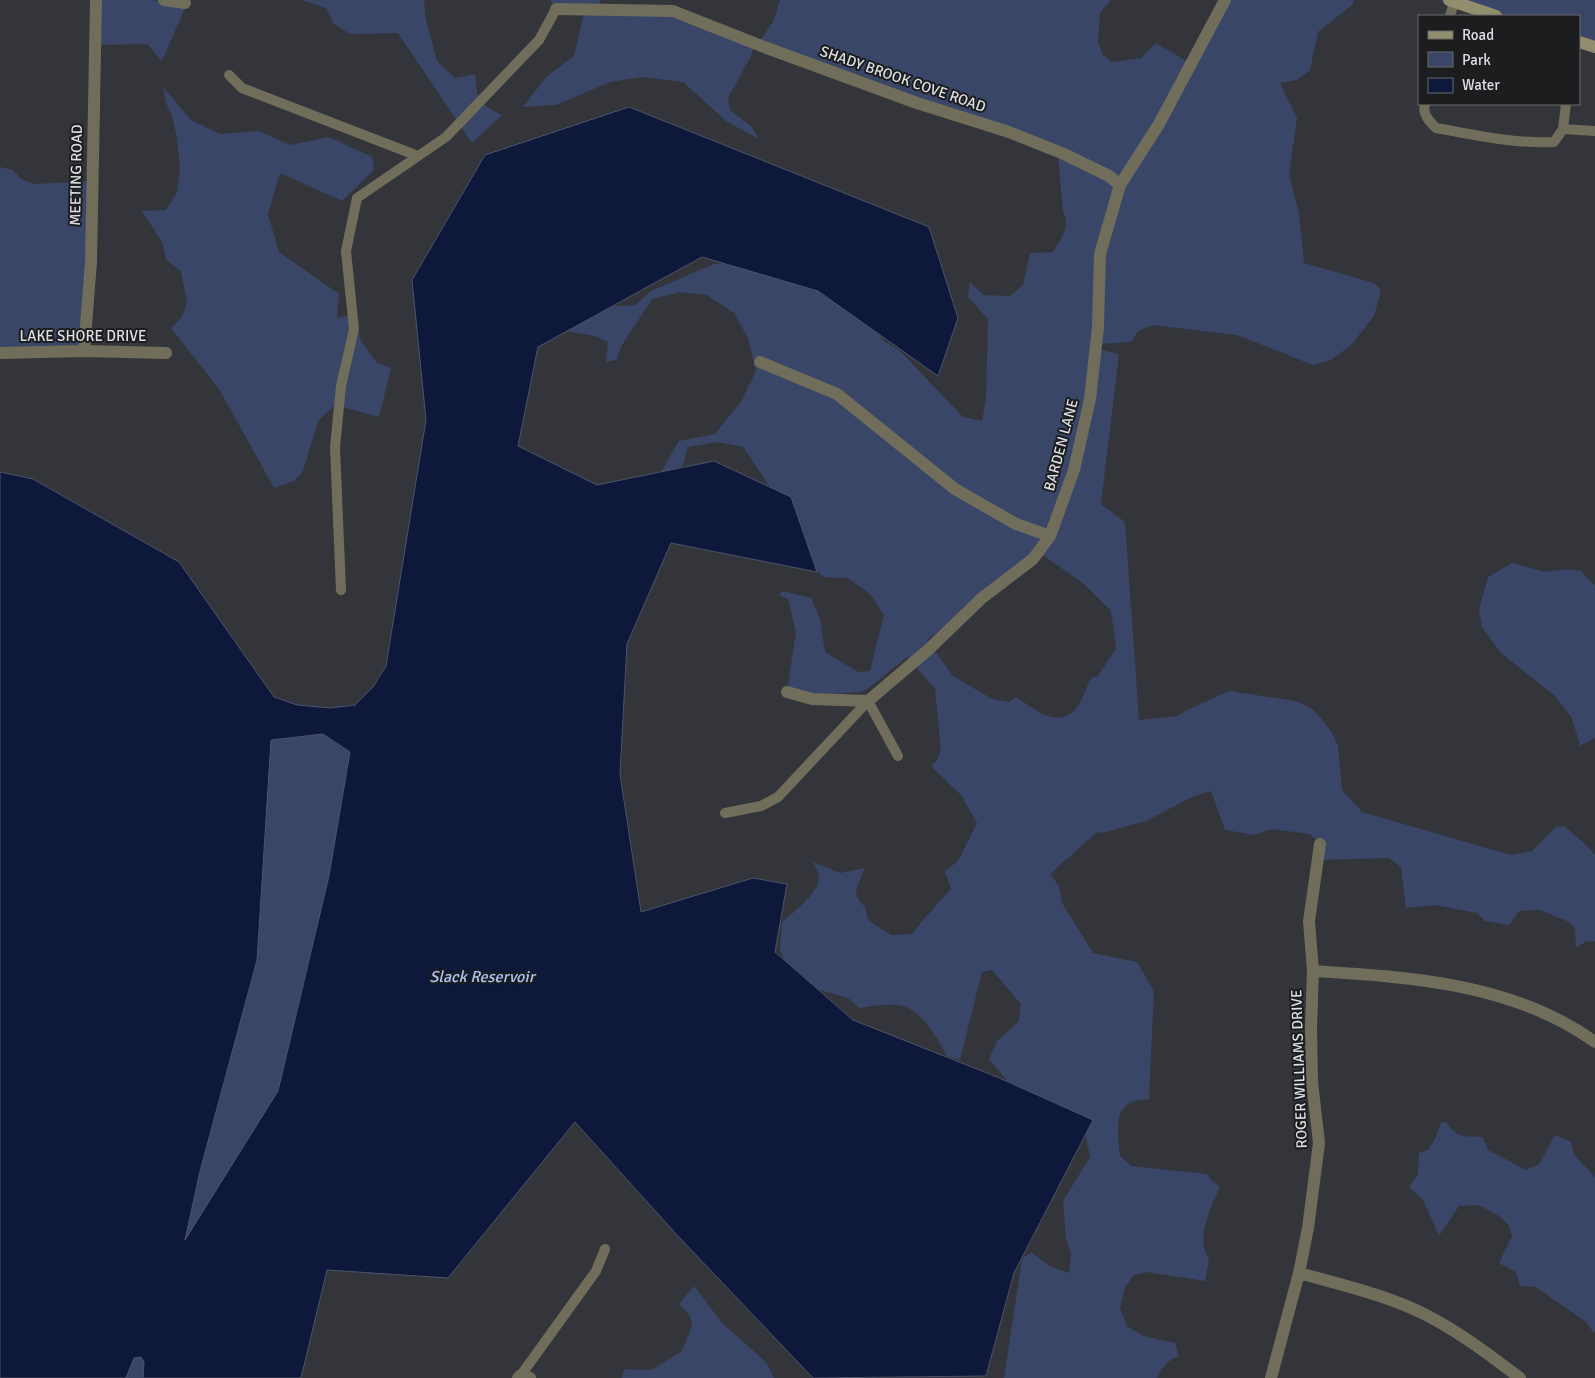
<svg xmlns="http://www.w3.org/2000/svg" width="1595" height="1378" font-family="Signika,sans-serif">
	<rect width="100%" height="100%" fill="#33353a"/>
	<path fill="#394668" fill-rule="evenodd" d="M96 0H152L186 6 162 61 147 44 96 45Z
		M302 0H424L426 20 437 61 455 78 475 74C477 100 478 104 502 115L472 143 398 33 350 34 334 24 326 8Z
		M550 0H600V11L672 13 757 46 774 20 780 0H1111L1100 13 1098 42 1103 55 1112 62 1141 58 1156 43 1190 63 1226 0H1354L1352 5 1318 32 1310 70 1297 80 1280 83 1297 118 1289 175 1299 213 1304 263 1374 283 1381 290 1374 316 1351 345 1331 360 1313 365 1237 335 1153 325 1138 331 1131 342 1099 344 1097 349 1119 354 1101 504 1125 522 1139 720 1178 716 1185 711 1229 691 1296 701 1314 710 1331 731 1338 746 1342 790 1362 812 1511 855 1532 851 1556 827 1564 826 1585 844 1595 855V941L1585 942 1576 948 1575 929 1569 922 1540 910 1519 911 1509 925 1485 921 1477 913 1434 905 1406 908 1401 867 1389 858 1319 860 1318 842 1310 834 1271 829 1255 835 1225 830 1211 791 1192 797 1146 821 1102 833 1097 832 1050 874 1059 886 1062 903 1093 953 1137 962 1154 991 1149 1099C1144 1100 1135 1100 1130 1103 1112 1113 1119 1140 1120 1156L1131 1166 1207 1174 1212 1181 1220 1187C1211 1206 1195 1240 1209 1259L1205 1281 1146 1272 1133 1276 1125 1287 1120 1308 1127 1326 1143 1336 1175 1343 1179 1356C1167 1360 1163 1367 1157 1378H1004L1022 1259 1031 1252 1051 1267 1069 1273 1071 1253 1066 1238 1063 1201 1090 1157 1086 1137 1061 1106 1019 1095 989 1059 997 1041 1019 1021 1021 1004 992 970 982 972 960 1060 947 1056C938 1039 923 1012 903 1006 889 1003 872 1006 859 1008L848 998 813 988 791 973 780 950 782 922C793 913 820 892 819 877 819 872 815 867 813 862L840 873 865 868 856 889 857 898 865 907 868 920 891 935 912 934 923 920 951 889 947 877 944 872 958 861 977 823 961 795 931 766 936 761 941 751 935 689 907 657 869 688 861 692 812 695 790 687 788 685 796 632 788 599 779 595 783 591 811 598 820 619 825 652 858 672 870 671 884 615 870 594 848 578 823 577 812 566 788 514 743 447 718 442 688 447 683 465 653 485 679 441 715 434 740 403 756 371 748 338 734 313 707 295 680 292 652 299 622 345 616 360 606 362 608 342 595 336 553 329 569 309 635 305 651 291 714 264 765 261 805 264 869 321 884 341 899 350 963 417 982 421 986 399 988 319 968 297 970 282 983 295 1010 296 1023 285 1030 253 1053 252C1061 239 1071 227 1063 211L1058 156 754 47 750 58 728 98 730 110 751 126 759 139 726 121 683 82 642 77 610 82 556 105 523 107 546 77 574 56 584 13 559 12ZM1040 553 1084 584 1111 611 1116 648 1098 676 1091 678C1087 686 1081 703 1075 710 1056 729 1033 708 1016 697L1009 702 992 699 953 676 927 640 1018 574Z
		M1440 0H1595V48L1579 44V16H1488Z
		M163 87 191 120 220 134 259 131 290 145 329 137 372 157 374 170 342 201 280 173 268 214 279 252 339 294 337 318 354 314 361 341 376 362 391 368 379 417 335 405 318 421 303 471 294 481 274 488 219 389 171 328 182 317 187 303 181 271 166 260 162 242 142 211 166 210 177 192 180 168 177 138 172 115 166 103Z
		M0 167 13 170 21 179 34 184 87 181 84 351 0 355Z
		M1512 563 1545 572 1567 569 1581 571 1595 586V738L1580 746 1572 718 1555 696 1501 653 1482 627 1479 610 1488 577Z
		M323 734 350 752 329 876 278 1092 185 1241 200 1171 257 960 271 740Z
		M1441 1122H1446C1457 1139 1465 1136 1483 1137L1488 1150 1526 1170 1539 1164 1555 1135 1571 1142 1574 1155 1595 1177V1332H1593L1586 1322 1536 1287 1520 1286 1516 1272 1499 1263 1512 1236 1508 1224 1499 1216 1479 1205 1459 1206 1439 1236 1423 1200 1409 1187 1418 1175 1419 1153 1428 1150 1435 1139Z
		M694 1286 723 1324 766 1362 774 1378H622L624 1369 651 1370 682 1351 692 1326 690 1316 679 1304Z
		M141 1357 144 1362 143 1378H126L134 1358Z"/>
	<path fill="#0d183a" stroke="#4c546d" fill-rule="evenodd" d="M629 107 929 227 958 318 938 376 818 291 702 257 538 347 518 446 597 485 714 461 791 497 817 572 671 543 627 644 620 774 641 912 753 878 787 884 775 952 853 1020 997 1077 1093 1120 1014 1273 986 1376 813 1378 677 1235 575 1122 448 1278 327 1270 301 1378H143L144 1362 141 1357 134 1358 126 1378H0V472L33 479 179 562 274 697 297 705 330 708 355 705 373 687 386 666 426 420 412 280 485 155ZM323 734 350 752 329 876 278 1091 185 1240 200 1171 257 960 271 740Z"/>
	<g fill="none" stroke-linecap="round" stroke-linejoin="round">
		<path stroke="#706e5a" stroke-width="10" d="M1450 16 1454 2
			M229 75 242 88 418 156
			M1425 104C1422 114 1429 121 1436 128 1476 135 1514 144 1554 142L1563 129 1566 104
			M1563 129 1595 131
			M341 590 335 447 341 386 354 329 346 251 357 198 446 137 539 40 556 9
			M725 813 761 806 778 797 868 701 898 756
			M521 1375 596 1271 605 1249"/>
		<path stroke="#706e5a" stroke-width="12" d="M164 0 185 3
			M556 9 673 11 764 47 917 103 1009 132 1064 154 1109 176 1120 185
			M84 351 91 262 96 0
			M0 353 84 351 166 353
			M760 362 837 394 955 489 1016 524 1050 536
			M787 692 812 699 868 701 928 650 982 598 1033 559 1050 536 1074 470 1090 399 1098 327 1100 254 1120 185 1159 124 1225 0
			M1313 971C1410 977 1513 983 1595 1042
			M1299 1273C1342 1285 1391 1296 1430 1317 1462 1334 1491 1356 1520 1378
			M518 1378 521 1375 530 1378
			M1271 1378 1299 1273 1308 1228 1319 1143 1312 1082 1311 1027 1313 971 1309 921 1320 844"/>
		<path stroke="#918e6e" stroke-width="12" d="M1449 0 1496 16
			M1579 42 1595 47"/>
	</g>
	<g text-anchor="middle" stroke-width="4" stroke-linejoin="round" paint-order="stroke">
		<g font-size="15" fill="#dedfe3" stroke="#1c1d1f">
			<text transform="translate(903 79) rotate(19)" y="5">SHADY BROOK COVE ROAD</text>
			<text transform="translate(76 175) rotate(-89)" y="5">MEETING ROAD</text>
			<text x="83" y="341">LAKE SHORE DRIVE</text>
			<text transform="translate(1061 445) rotate(-75)" y="5">BARDEN LANE</text>
			<text transform="translate(1299 1069) rotate(-92)" y="5">ROGER WILLIAMS DRIVE</text>
		</g>
		<g font-size="16" font-style="italic" fill="#aec4f8" stroke="#1c1d1f">
			<text x="482" y="982">Slack Reservoir</text>
		</g>
	</g>
	<rect x="1418" y="15" width="162" height="90" fill="#1c1d1f" stroke="#6a6b6d"/>
	<rect x="1428" y="31" width="25" height="8" fill="#918e6e" stroke="#6a6b6d"/>
	<text x="1462" y="40" font-size="15" fill="#dedfe3">Road</text>
	<rect x="1428" y="52" width="25" height="15" fill="#394668" stroke="#6a6b6d"/>
	<text x="1462" y="65" font-size="15" fill="#dedfe3">Park</text>
	<rect x="1428" y="78" width="25" height="15" fill="#0d183a" stroke="#6a6b6d"/>
	<text x="1462" y="90" font-size="15" fill="#dedfe3">Water</text>
</svg>
